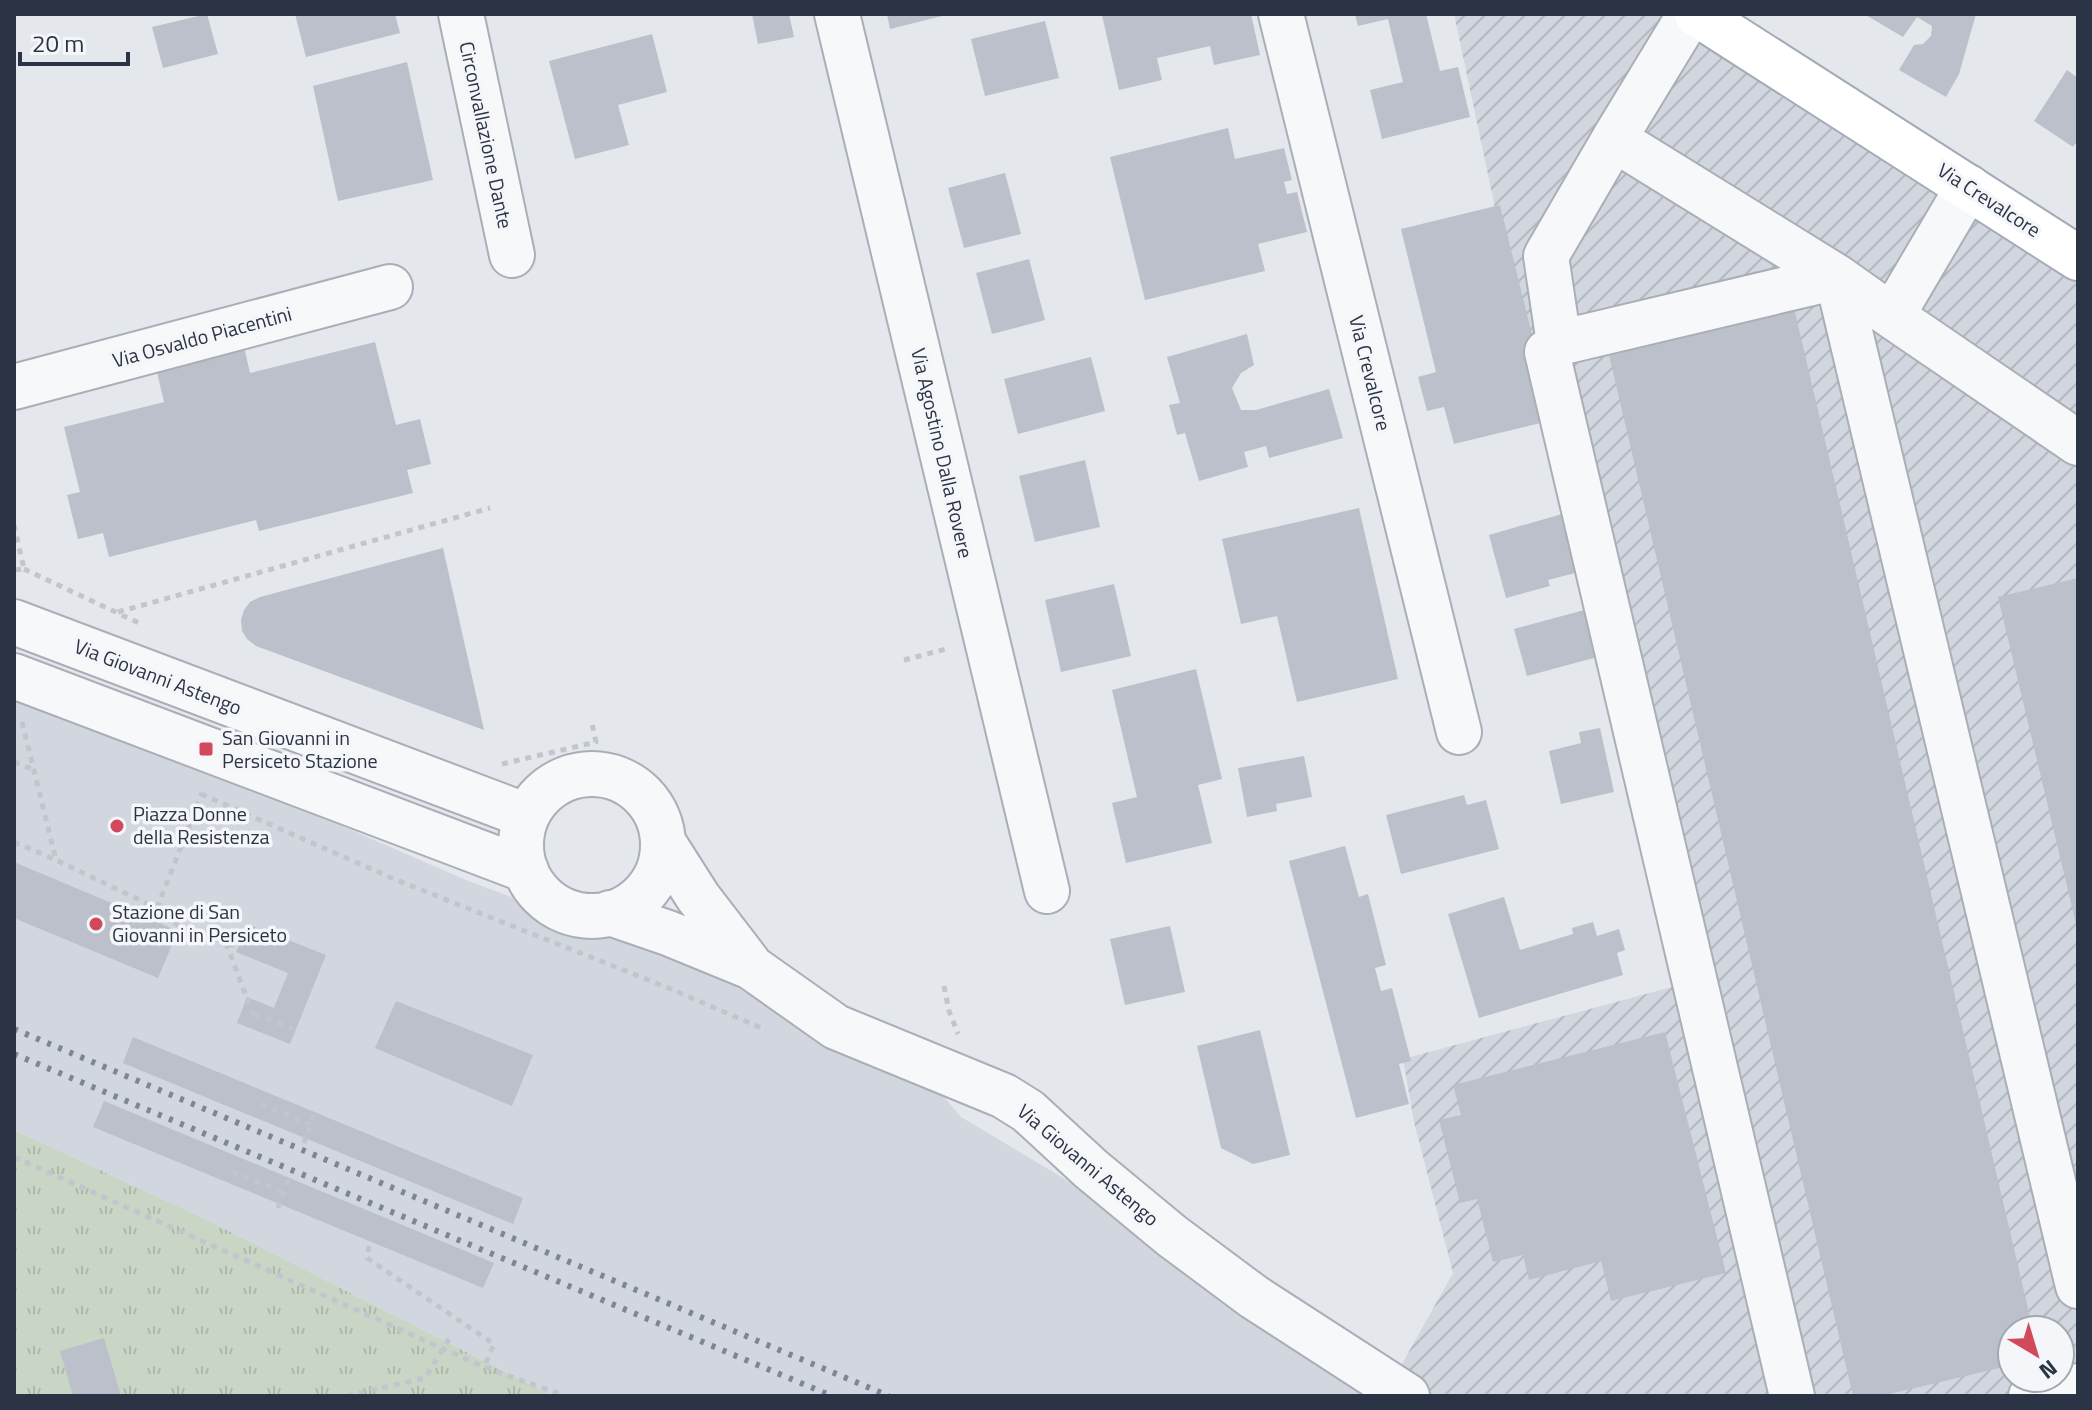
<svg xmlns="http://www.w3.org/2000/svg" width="2092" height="1410" font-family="'Titillium Web',sans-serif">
	<defs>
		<pattern id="industrial-furrows" width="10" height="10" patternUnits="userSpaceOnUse" patternTransform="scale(2)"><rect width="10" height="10" fill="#d2d6de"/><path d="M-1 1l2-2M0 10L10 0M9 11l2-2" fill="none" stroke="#b4b8c0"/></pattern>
		<pattern id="grass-tufts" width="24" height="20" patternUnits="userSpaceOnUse" patternTransform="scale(2)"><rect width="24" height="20" fill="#c9d6c5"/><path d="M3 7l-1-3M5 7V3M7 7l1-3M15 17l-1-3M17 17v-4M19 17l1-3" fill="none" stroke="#adb8ab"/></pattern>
	</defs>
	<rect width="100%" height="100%" fill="#e4e7ec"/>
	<path fill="#d2d6de" d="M14 679 236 780 466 880 895 1040 961 1117 1088 1193 1244 1319 1370 1396H553L205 1219 14 1130Z"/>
	<path fill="url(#industrial-furrows)" fill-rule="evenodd" d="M1454 14H1702L2078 262V1396H1384L1453 1273 1414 1122 1403 1059 1687 983 1504 250ZM2012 1330H2060V1378H2012Z"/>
	<path fill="url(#grass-tufts)" d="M14 1130 205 1219 553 1396H14Z"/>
	<path fill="#bbc0ca" d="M207 14 218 54 163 68 152 27Z
		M295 14H395L400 33 306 57Z
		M752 14H789L794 37 758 44Z
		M887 14H946V15L890 29Z
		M1251 14 1260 55 1214 65 1210 46 1157 58 1162 80 1119 90 1102 15Z
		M1355 14H1426L1440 71 1458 67 1470 117 1382 139 1370 90 1403 82 1388 19 1358 26Z
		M1864 14H1976L1959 74 1946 97 1899 70 1914 45 1923 44 1931 36 1932 26 1917 17 1903 37Z
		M1045 21 1059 78 985 96 971 39Z
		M652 34 667 92 618 105 629 145 575 159 549 61Z
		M407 62 433 180 338 201 313 86Z
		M2067 70 2078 78V140L2073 147 2034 121Z
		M1228 128 1235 159 1284 148 1292 180 1284 182 1287 194 1297 192 1307 232 1258 244 1265 271 1145 300 1110 157Z
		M1005 173 1021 234 964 248 948 188Z
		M1500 205 1553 420 1454 444 1444 407 1427 411 1418 377 1436 372 1401 229Z
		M1029 259 1045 320 992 334 976 273Z
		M1791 295 2033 1330H2012V1365L1881 1396H1853L1605 338Z
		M1247 334 1254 365 1241 373 1232 388 1241 410H1256L1329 389 1343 438 1269 458 1266 446 1244 452 1248 467 1199 481 1185 433 1177 435 1169 405 1180 403 1167 357Z
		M375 342 396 425 420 419 431 464 407 470 413 493 259 531 256 520 109 557 103 533 78 539 67 495 80 492 64 427 164 402 156 368 244 347 250 373Z
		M1091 357 1105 411 1018 434 1004 379Z
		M1085 460 1100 527 1035 542 1019 476Z
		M1359 508 1398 679 1297 702 1277 616 1241 624 1222 539Z
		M1576 510 1583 571 1548 580 1550 586 1506 598 1489 535Z
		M443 548 484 730 256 646 247 639 242 631 241 620 244 610 250 602 260 597Z
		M2078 578V928H2077L1998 597Z
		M1114 584 1131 656 1061 672 1045 600Z
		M1588 609 1601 656 1527 676 1514 629Z
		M1196 669 1222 779 1198 785 1212 843 1126 863 1112 803 1137 797 1112 690Z
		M1600 728 1614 792 1561 804 1549 751 1581 743 1579 732Z
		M1304 756 1312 797 1276 804 1277 811 1247 817 1238 768Z
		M1464 795 1467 805 1486 800 1499 849 1401 874 1386 815Z
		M1345 846 1359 897 1368 894 1386 965 1375 968 1381 991 1392 988 1411 1061 1399 1064 1409 1104 1356 1118 1289 861Z
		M14 862 178 931 158 978 14 918Z
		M1504 897 1520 950 1573 934 1572 928 1593 922 1597 936 1619 929 1625 950 1617 953 1623 975 1479 1018 1448 914Z
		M248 924 326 955 290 1044 237 1023 247 997 274 1008 288 973 236 952Z
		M1170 926 1185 992 1125 1005 1110 939Z
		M396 1001 533 1055 512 1106 375 1048Z
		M1260 1030 1290 1155 1253 1164 1221 1148 1197 1046Z
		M1665 1032 1726 1273 1611 1301 1601 1261 1529 1280 1523 1255 1493 1262 1477 1199 1460 1203 1439 1120 1461 1115 1453 1085Z
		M133 1037 523 1198 513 1224 123 1063Z
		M104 1101 494 1263 483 1288 93 1127Z
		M104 1338 121 1396H73L60 1351Z"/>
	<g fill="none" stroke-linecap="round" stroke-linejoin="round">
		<g stroke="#a9aeb7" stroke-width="48">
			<path id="minor" d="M461 14 512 255
				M837 14 1047 891
				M1281 14 1459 732
				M1690 14 1614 139 1837 277 2078 1286
				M1614 139 1546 256 1559 343 1837 277 1892 316
				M1968 187 1892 316 2078 443
				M1559 343 1547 352 1792 1396
				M14 387 390 287
				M14 622 527 816
				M14 676 526 870
				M521 845a71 71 0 1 1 142 0a71 71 0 1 1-142 0Z
				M663 842 698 897 750 965
				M610 913 668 933 751 967 836 1027 1004 1096 1028 1111 1091 1169 1172 1236 1254 1297 1407 1396
				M2031 1396 2078 1386"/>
		</g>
		<g stroke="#a3abb8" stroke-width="48">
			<path id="major" d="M1697 14 2078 258"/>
		</g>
		<path stroke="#c2c5cb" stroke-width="5" stroke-dasharray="6 6" stroke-linecap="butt" d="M14 525 24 569 14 570
			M24 569 139 623
			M118 612 490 508
			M904 660 950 648
			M22 722 56 860 167 913 176 924 235 946
			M14 762 32 769
			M502 764 596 742 592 724
			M201 794 394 879 666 987 766 1030
			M14 842 56 860
			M157 908 202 793
			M226 943 254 1017
			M944 986 949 1011 958 1034
			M255 1014 294 1029
			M261 1104 311 1125
			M304 1143 316 1111
			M14 1157 484 1367 565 1396
			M232 1172 284 1192
			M278 1208 289 1179
			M369 1246 367 1258 494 1344 484 1367
			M347 1396 425 1378 452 1334"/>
		<use href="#minor" stroke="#f7f8fa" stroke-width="44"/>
		<use href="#major" stroke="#fff" stroke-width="44"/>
		<path stroke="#7d8696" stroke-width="6" stroke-dasharray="4 8" stroke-linecap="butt" d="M14 1029 889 1396
			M14 1054 832 1396"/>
	</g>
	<g fill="#d1495b" stroke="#f4f6f9" stroke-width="3">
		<rect x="198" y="741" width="16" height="16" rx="4"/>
		<circle cx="117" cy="826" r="8"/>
		<circle cx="96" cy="924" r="8"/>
	</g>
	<g text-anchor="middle" stroke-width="7" stroke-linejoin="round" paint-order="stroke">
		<g font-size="20" fill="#2b3445" stroke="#f4f6f9">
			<text transform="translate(486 135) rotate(78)" y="7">Circonvallazione Dante</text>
			<text transform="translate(1989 200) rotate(33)" y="7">Via Crevalcore</text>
			<text transform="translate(202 337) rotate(-15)" y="7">Via Osvaldo Piacentini</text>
			<text transform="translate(1370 373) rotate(76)" y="7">Via Crevalcore</text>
			<text transform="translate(942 453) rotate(77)" y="7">Via Agostino Dalla Rovere</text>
			<text transform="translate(158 677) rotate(21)" y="7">Via Giovanni Astengo</text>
			<text transform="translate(1088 1165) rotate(40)" y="7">Via Giovanni Astengo</text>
		</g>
		<g font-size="20" fill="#2b3445" stroke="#f4f6f9" text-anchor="start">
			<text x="222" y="745">San Giovanni in<tspan x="222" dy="23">Persiceto Stazione</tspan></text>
			<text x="133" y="821">Piazza Donne<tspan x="133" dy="23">della Resistenza</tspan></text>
			<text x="112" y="919">Stazione di San<tspan x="112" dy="23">Giovanni in Persiceto</tspan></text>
		</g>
	</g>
	<rect width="2092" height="1410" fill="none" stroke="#2b3445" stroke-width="32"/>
	<g transform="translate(2036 1354) rotate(142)"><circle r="38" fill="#f4f6f9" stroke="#a4a8b1" stroke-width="2"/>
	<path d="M0-6L14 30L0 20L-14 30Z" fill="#d1495b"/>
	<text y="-12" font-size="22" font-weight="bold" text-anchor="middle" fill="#2b3445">N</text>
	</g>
	<path d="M20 52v12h108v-12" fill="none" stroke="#2b3445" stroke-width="4"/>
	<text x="32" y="52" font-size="24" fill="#2b3445" stroke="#f4f6f9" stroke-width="6" paint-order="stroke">20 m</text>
</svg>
